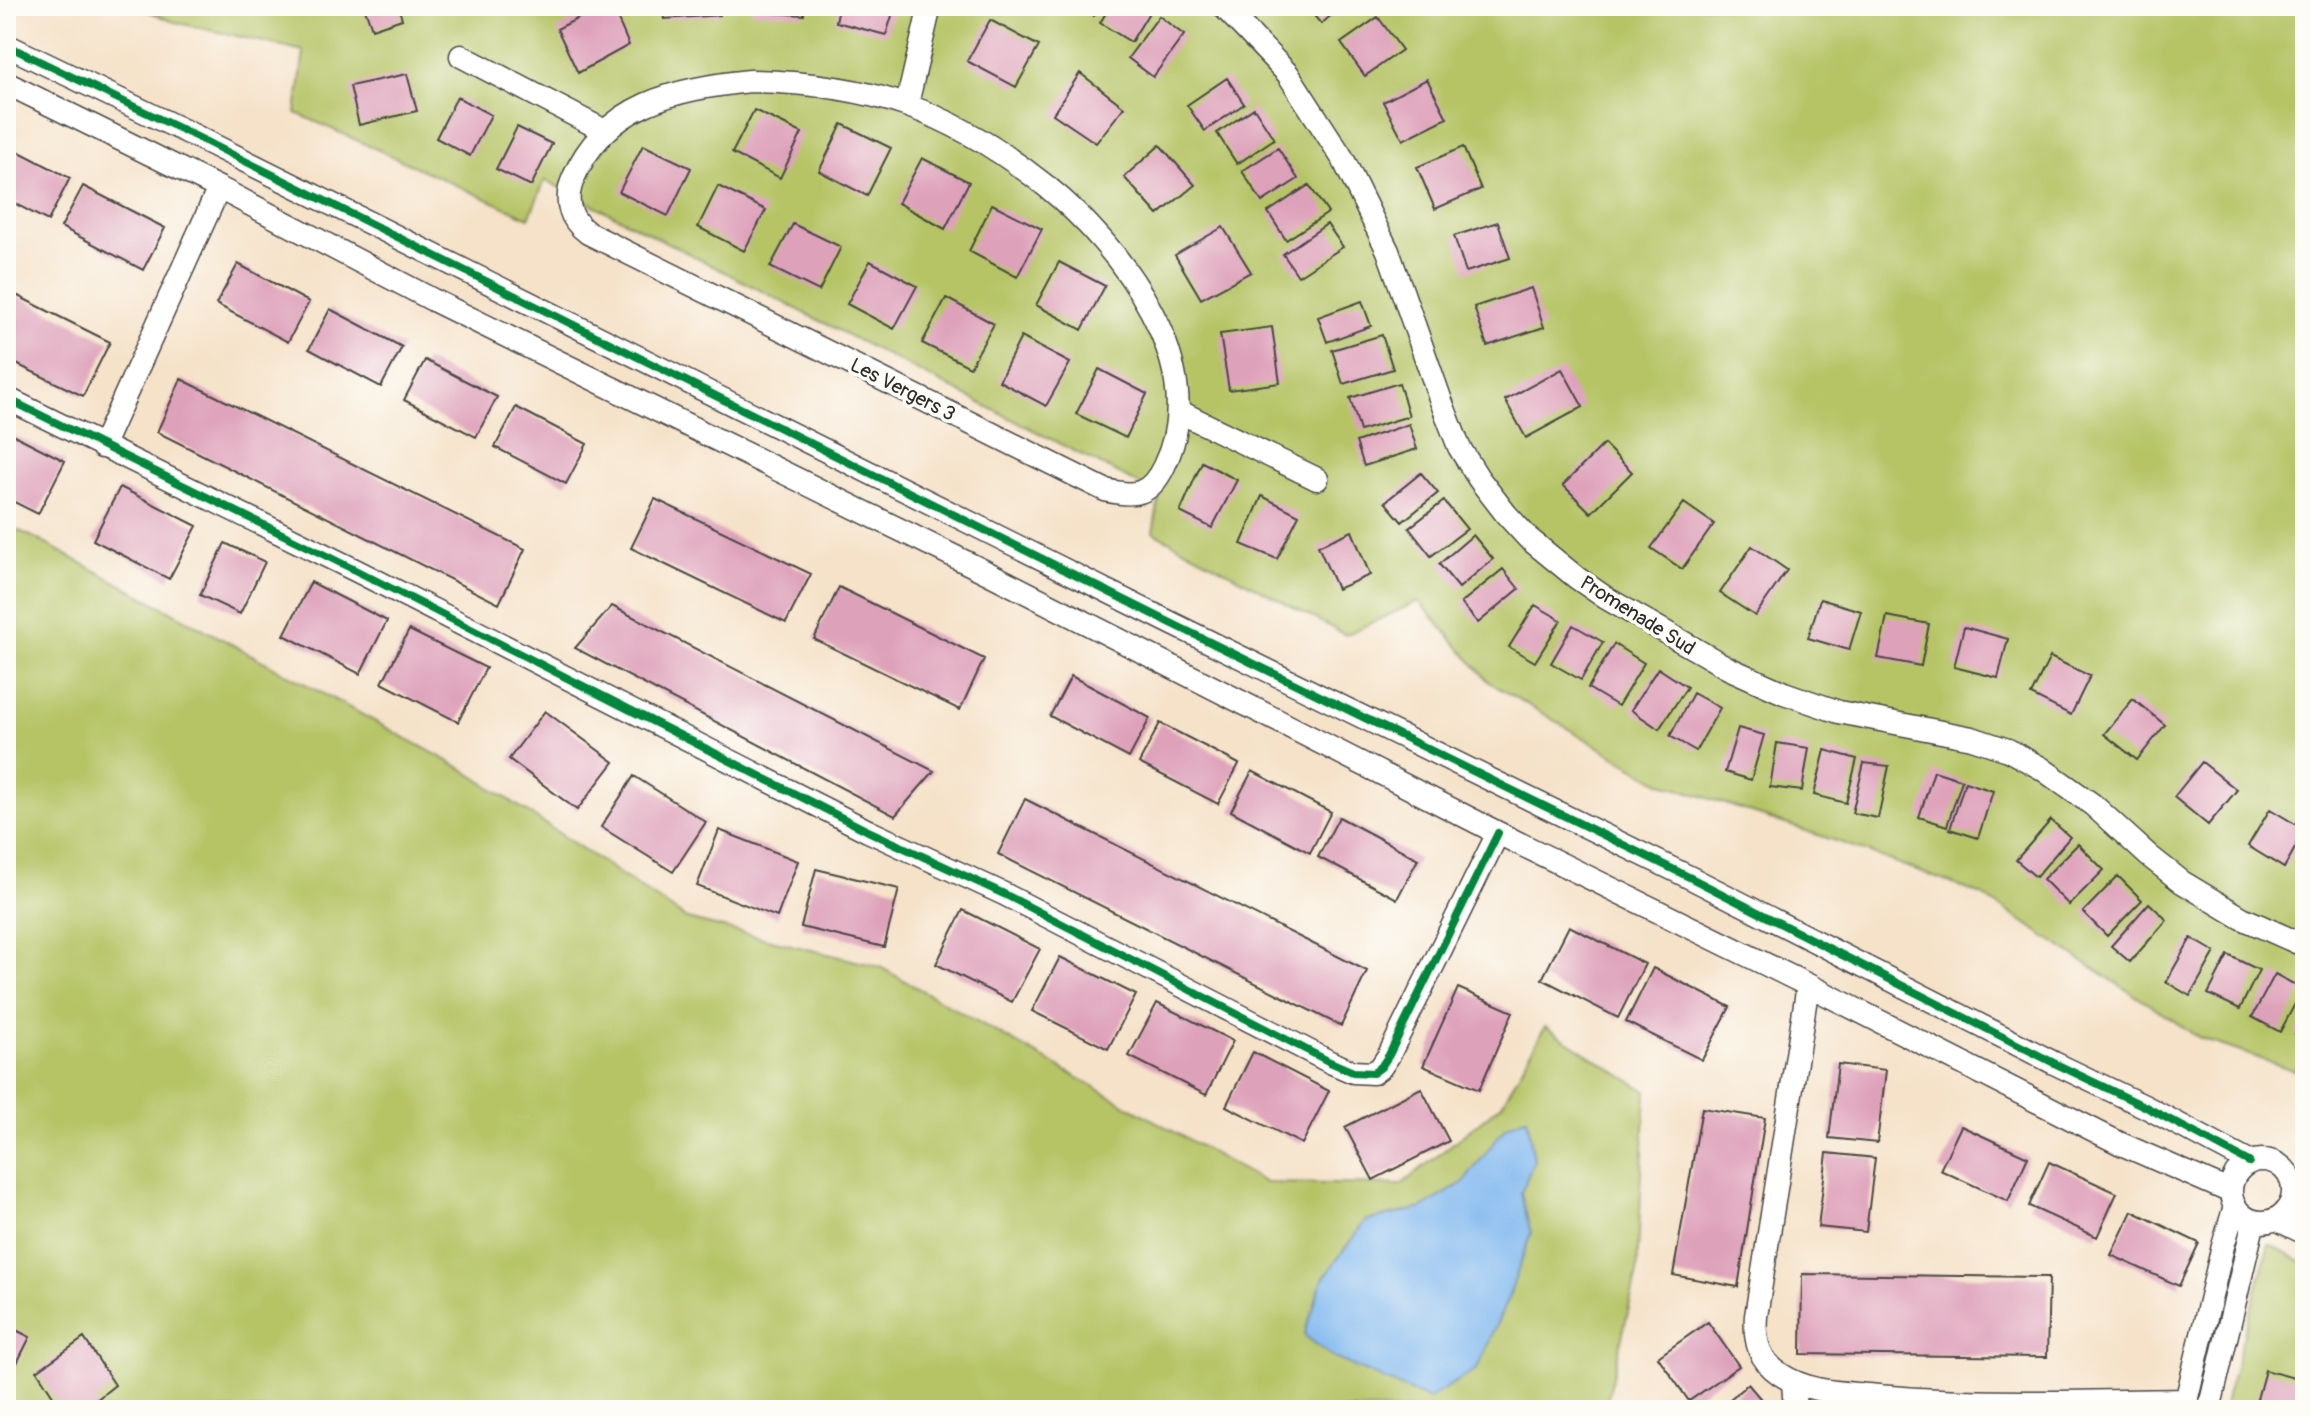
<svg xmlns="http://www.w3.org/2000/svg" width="2311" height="1416" font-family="Pangolin,sans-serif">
	<rect width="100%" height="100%" fill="#fdfcf7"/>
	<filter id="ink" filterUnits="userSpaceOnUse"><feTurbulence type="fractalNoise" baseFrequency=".0125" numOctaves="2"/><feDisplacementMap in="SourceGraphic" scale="16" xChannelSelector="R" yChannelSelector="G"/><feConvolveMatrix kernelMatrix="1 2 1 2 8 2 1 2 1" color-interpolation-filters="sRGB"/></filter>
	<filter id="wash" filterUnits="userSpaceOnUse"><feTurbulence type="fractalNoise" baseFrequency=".006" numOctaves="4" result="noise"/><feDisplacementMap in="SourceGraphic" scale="32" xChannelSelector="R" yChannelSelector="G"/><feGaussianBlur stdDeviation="1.8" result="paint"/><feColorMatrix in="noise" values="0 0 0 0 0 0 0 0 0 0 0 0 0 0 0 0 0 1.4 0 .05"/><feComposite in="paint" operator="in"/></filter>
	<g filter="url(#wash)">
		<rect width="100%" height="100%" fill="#f5e2c9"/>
		<path fill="#b6c466" stroke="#707848" stroke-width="2" d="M136 6H2305V1074L2200 1038 1982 895 1854 847 1657 781 1489 682 1419 601 1345 635 1153 532 1160 495 545 180 529 218 296 113 304 51 174 22Z
			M6 525 33 537 463 769 687 919 880 967 1266 1183 1401 1185 1502 1104 1545 1027 1646 1091 1637 1273 1605 1410H6Z
			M2269 1244 2305 1263V1410H2223Z"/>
		<path fill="#7fb7ef" stroke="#55718d" stroke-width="2" d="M1527 1117 1534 1160 1521 1193 1531 1233 1509 1296 1477 1369 1428 1399 1334 1358 1304 1335 1323 1279 1365 1221 1422 1208 1464 1182 1506 1126Z"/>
		<g id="blocks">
			<path fill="#dea1ba" d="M269 6H305L302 16Z
				M364 6H398L402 19 372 29Z
				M602 6H612L629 45 578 73 557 29Z
				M662 6H719L720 15 664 19Z
				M752 6H804V15L752 12Z
				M839 6H895L886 35 836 22Z
				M1076 6H1100L1094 16Z
				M1110 6H1153L1131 42 1100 23Z
				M1306 6H1342L1321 24Z
				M1159 16 1184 35 1153 77 1128 58Z
				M1378 17 1402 50 1365 76 1341 43Z
				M990 20 1039 46 1016 87 967 61Z
				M1080 73 1124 107 1096 143 1053 114Z
				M407 74 417 111 359 125 350 86Z
				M1227 78 1244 104 1205 131 1187 105Z
				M1427 79 1447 118 1403 140 1383 102Z
				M457 97 491 115 470 156 436 138Z
				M1254 108 1274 139 1237 164 1217 133Z
				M754 110 802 133 780 178 732 153Z
				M842 124 891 148 867 196 819 171Z
				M517 127 552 144 531 186 496 169Z
				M6 145 70 178 48 221 6 199Z
				M643 145 691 168 668 216 619 192Z
				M1160 145 1195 185 1158 215 1124 177Z
				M1463 147 1481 189 1435 209 1417 167Z
				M1278 148 1298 179 1262 202 1242 171Z
				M922 158 969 182 945 229 898 203Z
				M1309 185 1328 213 1286 240 1268 212Z
				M83 186 165 228 143 270 61 227Z
				M718 186 766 210 744 251 698 227Z
				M992 204 1042 229 1017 277 969 251Z
				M1498 222 1510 258 1466 272 1454 236Z
				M793 224 841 247 819 291 770 267Z
				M1327 224 1343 247 1298 276 1283 254Z
				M1223 227 1251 272 1201 299 1175 255Z
				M870 261 917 286 894 329 847 304Z
				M1059 262 1105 286 1082 330 1036 305Z
				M238 264 309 302 288 342 216 304Z
				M1531 288 1544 327 1487 346 1474 307Z
				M6 290 110 342 83 396 6 359Z
				M946 298 994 324 970 367 922 343Z
				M1362 301 1371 326 1327 342 1318 317Z
				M330 309 402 347 381 387 309 349Z
				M1272 327 1280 383 1229 390 1220 334Z
				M1382 335 1393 369 1343 384 1332 350Z
				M1021 337 1070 363 1046 406 999 381Z
				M425 360 497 397 476 437 404 400Z
				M1099 369 1147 394 1126 438 1076 414Z
				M1562 369 1583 407 1526 438 1505 400Z
				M181 379 525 549 499 604 157 432Z
				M1399 383 1409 416 1360 431 1350 398Z
				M516 407 587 444 566 484 495 447Z
				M1409 424 1417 449 1364 466 1356 442Z
				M6 431 65 461 38 514 6 498Z
				M1604 444 1632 472 1591 513 1563 485Z
				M1202 462 1237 480 1212 528 1180 512Z
				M1421 473 1438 493 1402 522 1385 502Z
				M120 487 197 526 169 579 93 540Z
				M1262 496 1299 515 1277 559 1241 544Z
				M655 499 811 574 786 623 631 548Z
				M1444 501 1467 529 1431 556 1409 528Z
				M1684 503 1714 524 1682 569 1651 548Z
				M1352 531 1370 575 1337 589 1318 546Z
				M1473 535 1493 559 1459 588 1439 564Z
				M225 543 265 562 240 614 200 595Z
				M1752 546 1787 570 1755 616 1720 593Z
				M1503 569 1519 589 1478 623 1461 603Z
				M311 582 387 621 360 674 284 635Z
				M839 587 984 659 960 710 814 639Z
				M1820 599 1861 611 1849 650 1808 638Z
				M1535 605 1561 620 1535 662 1509 647Z
				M612 606 934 771 895 816 575 648Z
				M1887 616 1929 624 1921 666 1878 658Z
				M1573 625 1603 642 1581 680 1551 663Z
				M1964 627 2008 639 1998 678 1954 667Z
				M409 630 486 668 458 722 382 683Z
				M1614 644 1644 663 1618 706 1588 688Z
				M2050 657 2090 676 2071 715 2031 695Z
				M1658 668 1687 687 1659 729 1631 710Z
				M1071 676 1150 718 1129 758 1050 716Z
				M1693 693 1720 708 1696 751 1670 736Z
				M2133 699 2165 725 2137 760 2104 734Z
				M545 711 614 762 577 810 509 759Z
				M1160 723 1239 764 1218 804 1139 763Z
				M1738 728 1764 735 1751 780 1725 772Z
				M1777 743 1809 748 1802 791 1770 787Z
				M1825 750 1857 759 1846 803 1814 795Z
				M2202 762 2237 790 2208 825 2174 797Z
				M1864 763 1889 766 1878 818 1852 813Z
				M1252 771 1331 812 1310 853 1231 811Z
				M1934 771 1962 780 1947 826 1919 817Z
				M634 776 706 822 673 872 601 827Z
				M1965 782 1993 791 1978 838 1950 829Z
				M1025 799 1367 971 1341 1026 998 854Z
				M2270 809 2305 830 2284 868 2248 846Z
				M1339 817 1418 859 1397 899 1318 857Z
				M2051 820 2070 837 2036 877 2016 860Z
				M719 830 798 861 777 917 697 886Z
				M2078 844 2104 870 2069 905 2043 879Z
				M816 869 899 889 884 947 801 927Z
				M2118 876 2142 900 2107 936 2083 912Z
				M2149 903 2167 920 2130 962 2111 946Z
				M963 910 1040 949 1012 1002 936 964Z
				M1569 926 1645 964 1618 1018 1542 979Z
				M2191 938 2215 952 2190 996 2166 982Z
				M2228 955 2259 970 2240 1009 2208 994Z
				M1060 957 1136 995 1108 1049 1032 1011Z
				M1653 968 1730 1007 1702 1060 1626 1022Z
				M2275 974 2303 989 2280 1032 2252 1017Z
				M1458 988 1513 1012 1479 1090 1423 1066Z
				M1157 1003 1233 1041 1206 1095 1129 1056Z
				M2305 1012V1038L2295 1034Z
				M1253 1052 1329 1091 1302 1144 1226 1106Z
				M1838 1064 1886 1070 1877 1143 1829 1138Z
				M1421 1088 1449 1141 1373 1180 1345 1127Z
				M1702 1108 1765 1118 1738 1287 1673 1275Z
				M1961 1126 2028 1157 2008 1201 1940 1170Z
				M1827 1153 1875 1158 1866 1232 1818 1227Z
				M2049 1162 2117 1193 2097 1237 2029 1206Z
				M2132 1211 2199 1243 2179 1286 2111 1255Z
				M1802 1274 2049 1277 2047 1357 1801 1354Z
				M1708 1322 1739 1366 1689 1401 1658 1357Z
				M6 1325 30 1337 6 1385Z
				M84 1338 115 1385 95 1401 101 1410H62L37 1371Z
				M2265 1370 2305 1381V1410H2254Z
				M1748 1384 1770 1410H1717Z"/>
		</g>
	</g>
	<g filter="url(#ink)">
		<use href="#blocks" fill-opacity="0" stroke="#494643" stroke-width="2"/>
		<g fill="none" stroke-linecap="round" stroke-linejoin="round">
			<g stroke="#494643" stroke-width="25">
				<path id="minor" d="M1223 6 1288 74 1343 159 1388 251 1441 401 1459 447 1479 479 1506 514 1528 538 1577 578 1606 598 1728 668 1784 693 1839 712 1972 738 2008 750 2041 768 2093 805 2149 856 2182 882 2242 918 2305 946
					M6 45 193 135 1171 623 1693 879 2054 1063 2146 1107 2249 1162
					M461 56 605 131
					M750 81C870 83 951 110 1046 186 1120 245 1213 367 1164 466 1150 496 1134 497 1105 490L588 233C569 219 564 201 573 179 605 103 676 89 750 81Z
					M6 83 219 188 433 300 992 575 1498 833 1808 985 2119 1143 2231 1192
					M907 104 930 6
					M6 398 357 571 868 831 1004 894 1330 1062 1353 1072 1373 1073 1381 1067 1389 1055 1498 833
					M1178 411 1317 479
					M102 447 219 188
					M1808 985 1756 1316C1754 1341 1759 1360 1780 1374 1807 1392 1838 1392 1869 1395 1974 1406 2081 1401 2187 1400
					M2231 1191a31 31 0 1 1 62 0a31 31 0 1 1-62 0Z
					M2276 1219 2305 1233
					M1793 1382 1795 1410
					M2184 1410 2223 1246 2235 1206
					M2209 1410 2254 1221"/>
			</g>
			<use href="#minor" stroke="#fff" stroke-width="22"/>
			<g stroke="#fdfcf7" stroke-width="13">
				<path id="cycleway" d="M6 45 193 135 1171 623 1693 879 2054 1063 2146 1107 2249 1162
					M6 398 357 571 868 831 1004 894 1330 1062 1353 1072 1373 1073 1381 1067 1389 1055 1498 833"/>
			</g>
			<use href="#cycleway" stroke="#00873e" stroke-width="8"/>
		</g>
	</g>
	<g text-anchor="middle" stroke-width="7" stroke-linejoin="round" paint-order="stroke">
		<g font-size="20" fill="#2b2b2b" stroke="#fdfcf7">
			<text transform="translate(903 389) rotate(27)" y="7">Les Vergers 3</text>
			<text transform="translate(1638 615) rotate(32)" y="7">Promenade Sud</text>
		</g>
	</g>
	<rect width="2311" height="1416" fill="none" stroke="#fdfcf7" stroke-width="32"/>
</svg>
